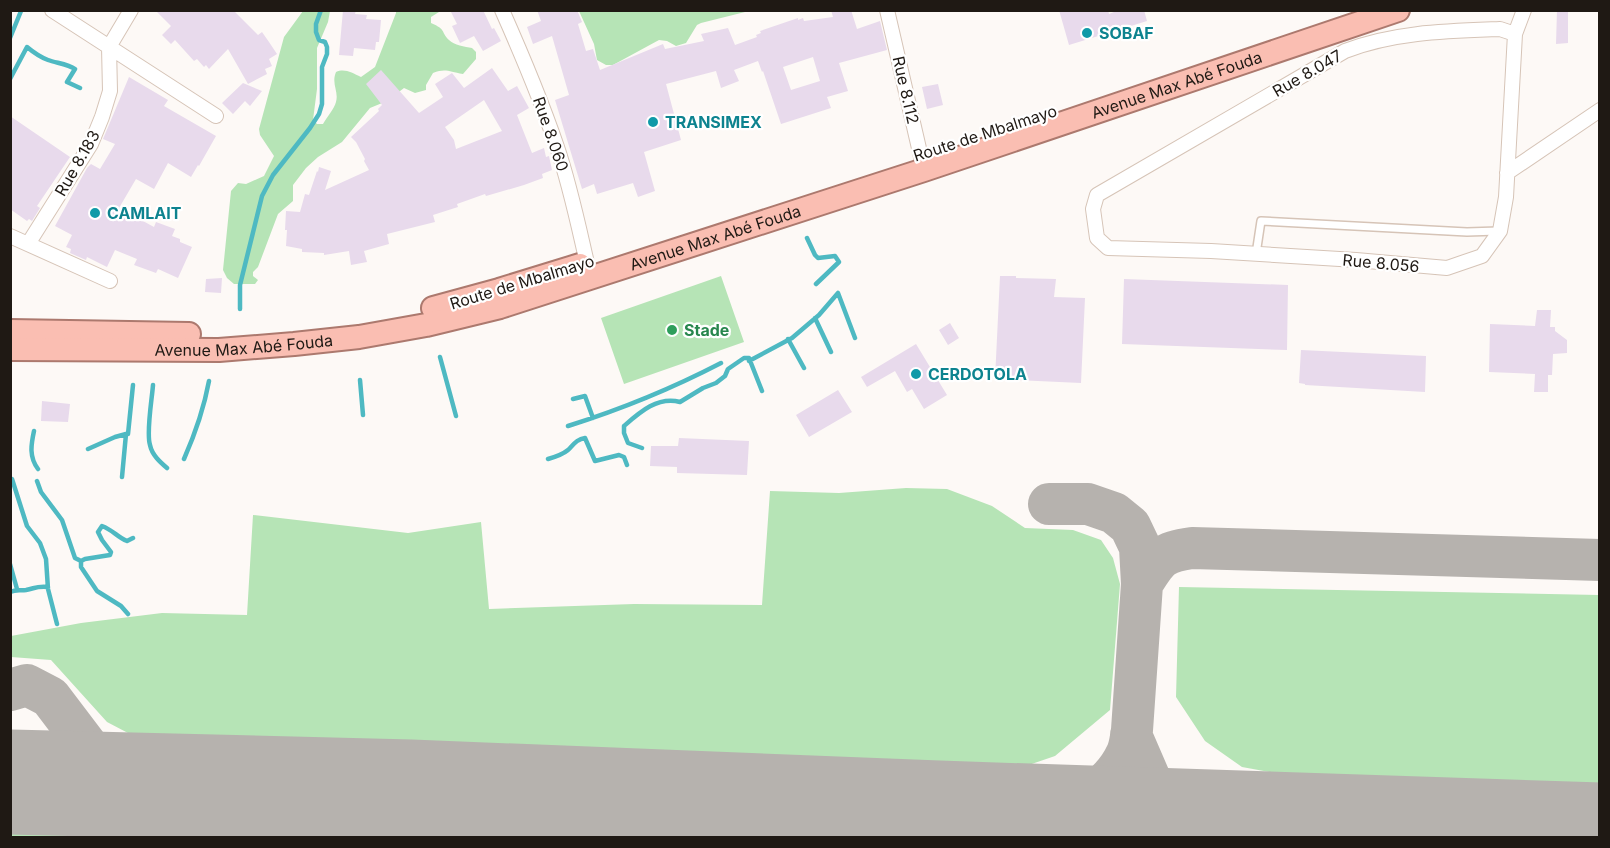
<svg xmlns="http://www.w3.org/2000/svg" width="1610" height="848" font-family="Inter,sans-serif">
	<rect width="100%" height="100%" fill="#fdf9f6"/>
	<path fill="#b6e4b6" d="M303 11H330L328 22 317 48V89L313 120 317 124H323C327 117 334 109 336 102 339 91 331 84 336 72 345 68 352 73 361 77L375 67 396 13V11H438L439 12 431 17V23C447 30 440 31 449 40 454 45 465 47 472 48L476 52V59L463 74C449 72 446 68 433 73L426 85V90L415 93 404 88 387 101 370 108 342 142 318 157 306 168 293 185V201L278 214 258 267 253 272V276L258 280 255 284H234L227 278 223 270 231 191 238 183 246 184 264 176 274 156 260 135 259 129 284 37Z
		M579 11H749L701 23 697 25 686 43 676 46 667 41 659 40 613 65H606L597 60 594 44Z
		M721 276 744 342 624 384 601 318Z
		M906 488 947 489 992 506 1025 528 1073 530 1101 540 1113 558 1120 584 1110 710 1055 756 1017 769 173 737 128 733 107 722 51 660 11 657V636L81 623 162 613 247 615 253 515 408 533 481 522 489 609 634 604 762 605 770 491 839 493Z
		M1179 587 1599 595V790L1312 780 1242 767 1205 741 1176 697Z
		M11 832 145 837 11 838Z"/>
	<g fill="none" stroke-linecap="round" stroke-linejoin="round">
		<path stroke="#4eb9c2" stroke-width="4.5" d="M10 38 21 11
			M10 79 27 47C33 52 40 57 48 60 56 63 68 64 75 69L67 82 80 88
			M807 238 815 255 818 258 835 256 839 262 816 284
			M240 309V285L262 196 273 175 310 128 319 114 322 104V67L327 54V47L325 42 319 40 316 32V24L321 10
			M815 318 831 352
			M788 339 804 368
			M440 357 456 416
			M749 361 792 338 819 315 838 293 855 338
			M360 380 363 415
			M153 385C152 399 146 433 150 445 152 455 160 462 167 468
			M573 399 585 396 593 418
			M568 426C622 409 671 389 721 363
			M34 431C31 445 29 457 38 469
			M128 434 133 385
			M642 448 628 443 624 433V426C640 412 658 396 680 402L703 388 716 383 725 376 728 369 744 358H749L762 391
			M88 449 115 437 126 434 122 477
			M184 459C195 434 204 408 209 381
			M548 459C555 457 562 455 568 450 574 444 577 439 585 438L595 461 619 455 624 457 627 465
			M12 479 27 526 40 543 46 559 48 589 57 624
			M37 481 41 492 62 520 75 558 81 561V567L97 591 121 606 128 614
			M81 561 85 559 110 555 111 552 102 540 98 532 102 526C113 530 117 537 127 541L133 538
			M10 564 17 589
			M10 592C17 589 20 591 26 590 36 588 36 586 48 587"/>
		<path stroke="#b6b2ae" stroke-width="42" d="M1049 504H1088L1114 513 1130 526 1140 547 1142 584 1132 730C1131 737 1130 746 1127 753 1111 788 1082 800 1050 816
			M1142 584C1158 558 1162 552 1192 548L1600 560
			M10 690 27 685 50 697 94 755 133 779 168 786
			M1131 735 1150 779 1168 799 1204 821
			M10 801C37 815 66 796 90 784"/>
		<path stroke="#b6b2ae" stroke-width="105" d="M10 782 411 792 938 813 1600 835"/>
	</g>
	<path fill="#e8daec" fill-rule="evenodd" d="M155 10H233L258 35 262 32 269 42 277 54 269 59 272 66 265 69 267 74 248 84 228 49 209 69 206 65 204 67 197 59 194 61 175 40 171 44 162 35 171 26Z
		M343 10H356L355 14 367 15 366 19 381 20 379 42H376L375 50 354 48 353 56 339 55Z
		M450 10H483L492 29 494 28 501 41 483 51 474 36 460 43 452 26 457 24Z
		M537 10H577L582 22 578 24 586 51 593 49 600 70 663 44 665 49 704 41 701 34 728 28 735 45 757 37 756 35 761 33 760 31 798 18V20L803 18 804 21 833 17 831 10H851L857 29 880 21 887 50 839 63 848 91 827 97 831 108 781 124 763 71 762 72 758 61 734 70 739 81 721 88 716 71 666 84 681 140 644 152 655 191 638 197 633 183 597 194 594 184 582 189 555 100 569 95 552 36 533 44 527 27 541 21ZM813 57 820 81 791 90 783 67Z
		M1059 10H1108L1109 14 1119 10H1144L1147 21 1069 45Z
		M1557 10H1568V43L1556 44Z
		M492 68 508 91 517 86 529 108 517 115 532 153 544 148 546 157 549 156 552 170 542 174 543 178 524 185 486 196 485 194 457 204 458 207 433 215 435 222 387 234 389 244 364 251 367 262 351 265 349 251 324 255V253L302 252V249L286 246 287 230H285L286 211 300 212 305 194 309 195 317 171 318 172 319 167 331 171 325 190 369 170 364 161 365 159 356 142 351 137 379 111 378 109 382 105 366 84 381 70 419 113 443 97 435 84 452 73 464 88ZM484 100 502 131 456 149 454 140 445 127Z
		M129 77 168 100 164 106 216 136 199 166 198 165 191 177 168 163 154 189 136 179 119 208 154 227 156 222 175 229 172 236 180 239V242L192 247 178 278 158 269 156 273 134 265 137 259 115 250 107 267 87 257 86 260 70 253 71 249 66 247 72 235 55 226 87 168 91 164 100 169 115 144 103 139Z
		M243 83 262 91 250 106 245 101 233 114 222 103Z
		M938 84 943 105 927 109 922 87Z
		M10 116 70 157 37 206 40 208 32 221 29 219 27 221 10 209Z
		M1000 276H1016V278L1056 279 1054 297 1085 298 1081 383 995 379Z
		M222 278 221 293 205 292 206 279Z
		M1124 279 1288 285 1287 350 1122 344Z
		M1537 310H1551L1550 327H1555V331L1567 340V353L1553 354 1552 375H1548V392H1534L1535 374 1489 372 1490 324 1535 326Z
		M950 323 959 338 948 345 939 330Z
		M916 344 947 395 924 409 912 389 907 392 895 371 867 387 861 377Z
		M1301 350 1426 356 1425 392 1305 385V384L1299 383Z
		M838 390 852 412 809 437 796 415Z
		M42 401 70 404 68 422 41 421Z
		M679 438 749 441 747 475 677 473V467L650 466 651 446H678Z"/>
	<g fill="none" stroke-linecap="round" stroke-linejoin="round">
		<g stroke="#d6c4b7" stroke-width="10">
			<path id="service" d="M1256 254 1261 221 1467 232 1498 231"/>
		</g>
		<g stroke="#d6c4b7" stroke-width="16">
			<path id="minor" d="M52 10 216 116
				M502 10C522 55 541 100 557 147 570 185 578 224 587 263
				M887 10 924 170
				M1515 34 1506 197 1500 231 1482 256 1447 268 1356 260 1211 251 1108 248 1097 238 1093 209 1097 195 1345 51C1394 32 1447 31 1500 29L1515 34 1524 10
				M1507 173 1600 110
				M10 236 110 281
				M28 244 91 144 102 117 110 91 109 47 131 10"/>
		</g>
		<g stroke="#ac796e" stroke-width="26">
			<g id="trunk">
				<path d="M433 308 499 290 580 265"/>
				<path d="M10 331 189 334"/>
				<path id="s1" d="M10 349 219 350 294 344 359 337 426 325 500 307 924 170 1398 10"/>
			</g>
		</g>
		<use href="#service" stroke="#fff" stroke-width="7"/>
		<use href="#minor" stroke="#fff" stroke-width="14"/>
		<use href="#trunk" stroke="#fabeb2" stroke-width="22"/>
	</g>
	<g fill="#0f9aa8" stroke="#fff" stroke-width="2">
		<circle cx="1087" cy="33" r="6"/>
		<circle cx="653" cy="122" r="6"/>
		<circle cx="95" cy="213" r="6"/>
		<circle cx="916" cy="374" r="6"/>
	</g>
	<circle fill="#2e9e5b" stroke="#fff" stroke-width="2" cx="672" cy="330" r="6"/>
	<g text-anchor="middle" stroke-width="4.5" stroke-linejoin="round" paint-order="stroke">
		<g font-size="16" font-weight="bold" fill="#0d838f" stroke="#fff" text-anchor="start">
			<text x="1099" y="39">SOBAF</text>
			<text x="665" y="128">TRANSIMEX</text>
			<text x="107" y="219">CAMLAIT</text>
			<text x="928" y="380">CERDOTOLA</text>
		</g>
		<g font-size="16" fill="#1f1914" stroke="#fff">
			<text transform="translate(1307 73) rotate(-30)" y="6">Rue 8.047</text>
			<text dy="6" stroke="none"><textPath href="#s1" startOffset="1206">Avenue Max Abé Fouda</textPath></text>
			<text transform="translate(906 90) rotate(77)" y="6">Rue 8.112</text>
			<text transform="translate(985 133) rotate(-18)" y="6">Route de Mbalmayo</text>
			<text transform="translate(551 134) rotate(71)" y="6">Rue 8.060</text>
			<text transform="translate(77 163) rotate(-60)" y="6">Rue 8.183</text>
			<text dy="6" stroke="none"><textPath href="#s1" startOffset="720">Avenue Max Abé Fouda</textPath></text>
			<text transform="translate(1381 263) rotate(5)" y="6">Rue 8.056</text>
			<text transform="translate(522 282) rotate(-17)" y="6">Route de Mbalmayo</text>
			<text dy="6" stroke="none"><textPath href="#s1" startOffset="234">Avenue Max Abé Fouda</textPath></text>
		</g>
		<g font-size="16" font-weight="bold" fill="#27864d" stroke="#fff" text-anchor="start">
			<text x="684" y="336">Stade</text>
		</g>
	</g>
	<rect width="1610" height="848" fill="none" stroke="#1f1914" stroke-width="24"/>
</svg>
